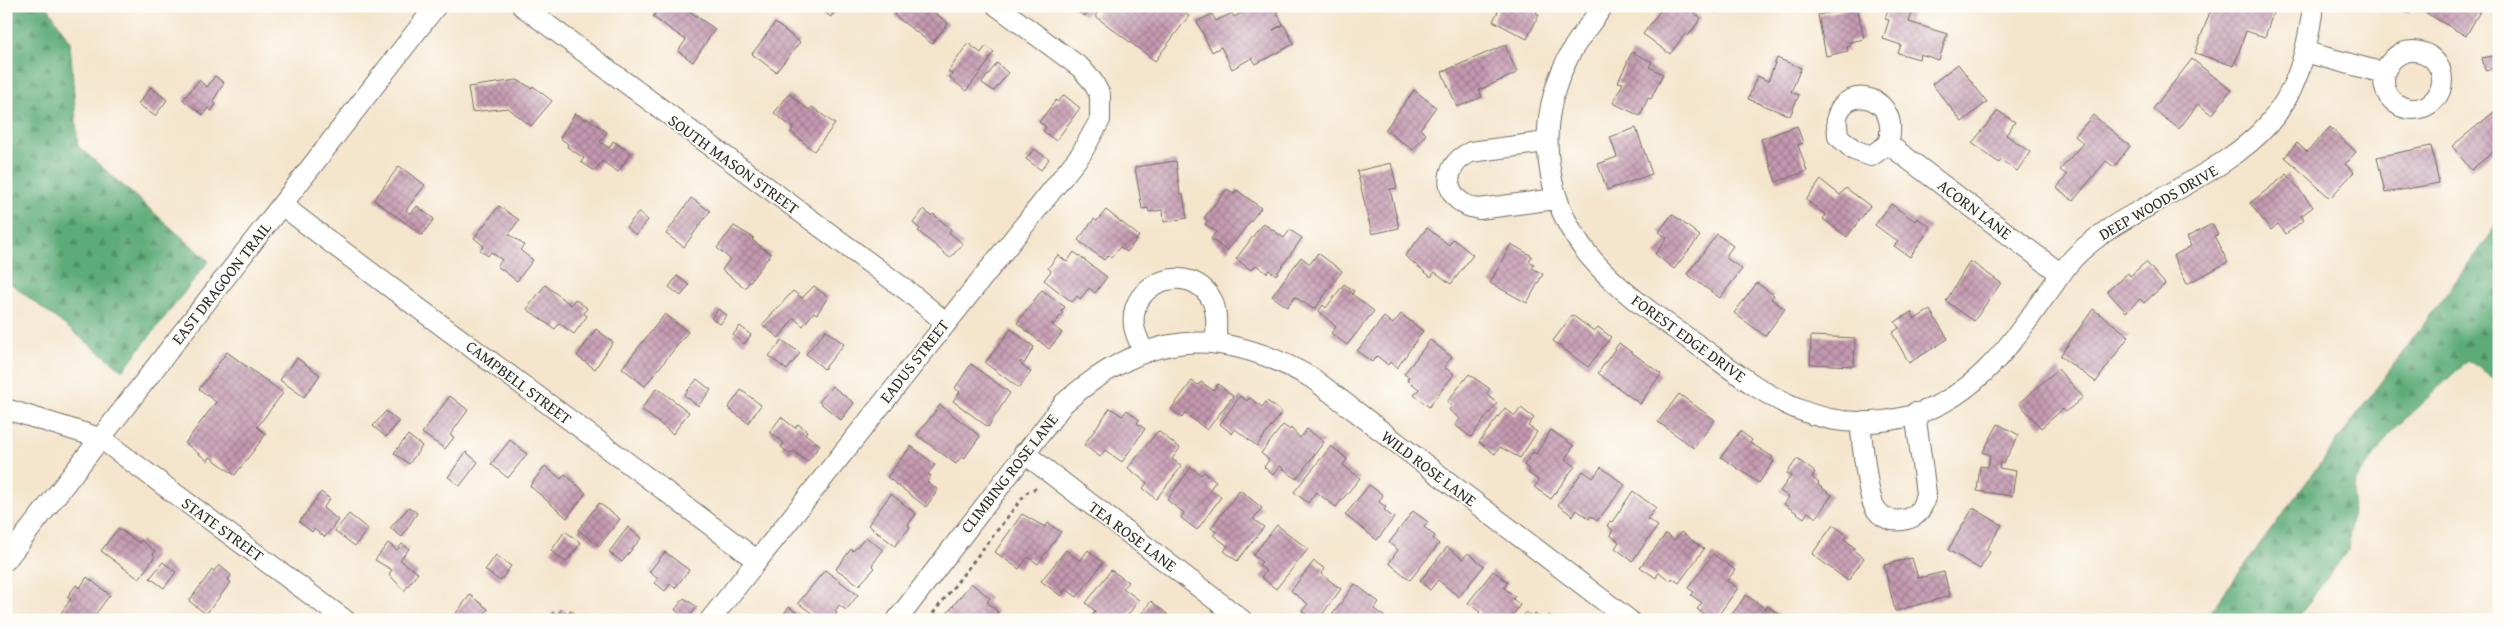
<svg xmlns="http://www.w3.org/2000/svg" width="2505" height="626" font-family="'Gentium Book Plus',serif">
	<defs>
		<pattern id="forest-firs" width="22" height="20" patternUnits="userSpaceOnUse" patternTransform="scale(1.25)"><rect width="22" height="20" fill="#5dac78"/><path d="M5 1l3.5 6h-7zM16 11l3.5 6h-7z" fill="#4d8c63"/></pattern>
		<pattern id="building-cross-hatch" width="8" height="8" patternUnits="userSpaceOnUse" patternTransform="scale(1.25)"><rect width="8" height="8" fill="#c499b0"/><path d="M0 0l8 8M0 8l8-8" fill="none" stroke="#9f7d8f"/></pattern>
	</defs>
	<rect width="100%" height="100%" fill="#fdfcf7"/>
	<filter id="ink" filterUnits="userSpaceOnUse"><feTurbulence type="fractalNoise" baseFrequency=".02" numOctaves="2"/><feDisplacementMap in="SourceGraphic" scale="10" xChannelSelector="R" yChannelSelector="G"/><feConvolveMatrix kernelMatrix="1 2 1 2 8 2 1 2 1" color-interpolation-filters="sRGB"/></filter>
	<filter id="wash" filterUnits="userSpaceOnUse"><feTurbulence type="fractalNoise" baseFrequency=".0096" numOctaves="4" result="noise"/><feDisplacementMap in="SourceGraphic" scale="20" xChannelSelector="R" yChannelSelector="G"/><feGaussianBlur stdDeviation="1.12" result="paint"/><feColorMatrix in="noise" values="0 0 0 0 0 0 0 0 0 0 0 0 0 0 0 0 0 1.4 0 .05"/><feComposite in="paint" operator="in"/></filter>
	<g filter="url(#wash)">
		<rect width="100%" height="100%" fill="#f4e5cc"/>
		<path fill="url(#forest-firs)" stroke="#446c52" d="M6 6H47L70 42 78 146 209 261 123 370 6 280Z
			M2499 223V382L2468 360 2392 431 2355 482 2348 550 2296 620H2204Z"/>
		<g id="blocks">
			<path fill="url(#building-cross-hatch)" d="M660 6H682L715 29 693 62 678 51 686 40 653 17Z
				M816 6H838L831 17Z
				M900 6H926L948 23 932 44 894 15Z
				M1071 6H1092L1085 16Z
				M1102 6H1158L1165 12 1169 6H1175L1189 16 1155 61 1095 16Z
				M1249 6H1274L1283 24 1273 30 1284 25 1294 44 1256 64 1252 58 1232 69 1221 47 1212 52 1197 22 1212 14 1216 21 1232 13 1234 17 1250 8Z
				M1501 6H1540L1536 13 1539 15 1527 39 1493 21Z
				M1664 6H1685L1701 18 1688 36 1685 34 1670 54 1643 34Z
				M1707 6H1718L1714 12Z
				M1842 6H1857L1864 39 1850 42V46L1847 47 1848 51 1826 56 1818 15 1843 10Z
				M1889 6H1915L1909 22 1947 34 1939 60 1920 54 1919 59 1898 53 1901 45 1883 39 1889 20 1885 19Z
				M2212 6H2252L2273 13 2265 37 2246 31 2234 66 2195 53Z
				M2363 6H2410V12Z
				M2426 6H2483L2466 36 2423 11Z
				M775 23 800 42 776 72 752 54Z
				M968 43 981 53 986 46 994 52 989 59 990 60 966 91 950 78 952 74 948 72Z
				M1505 45 1517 73 1479 90 1482 97 1457 107 1442 72Z
				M1632 52 1652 62 1649 67 1663 74 1651 99 1648 98 1640 116 1613 103 1623 83 1618 82Z
				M2499 55V74L2496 75 2495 68 2485 70 2482 58Z
				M1777 58 1801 68 1791 92 1799 95 1790 116 1748 99 1757 76 1768 81Z
				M2192 59 2231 90 2212 115 2198 104 2179 129 2153 109Z
				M997 63 1008 73 994 91 982 83Z
				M1958 64 1987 102 1962 122 1932 84Z
				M215 76 224 83 213 101 216 104 211 111 208 108 203 115 183 100 199 80 207 87Z
				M517 80 532 88 533 86 552 101 531 126 508 108 472 112 468 87Z
				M151 87 167 100 155 116 138 104Z
				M1414 90 1436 107 1420 129 1426 134 1413 150 1385 130Z
				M789 94 809 110 812 107 835 124 814 151 791 132 793 128 774 113Z
				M1064 95 1080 108 1056 141 1043 131 1046 127 1039 122 1056 100 1058 102Z
				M2499 108V159L2493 152 2471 170 2452 146Z
				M1998 111 2015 122 2006 135 2030 152 2017 171 2001 160 1999 163 1972 143Z
				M575 113 586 120 587 118 607 132 600 142 609 148 613 141 631 153 618 172 602 161 595 171 581 162 584 158 567 147 568 144 560 138Z
				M2093 115 2130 146 2114 167 2106 161 2073 201 2057 188 2067 175 2060 170 2083 143 2075 136Z
				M1797 126 1803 143 1798 145 1807 171 1776 182 1761 139Z
				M2330 127 2356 152 2345 164 2354 172 2330 198 2285 157 2297 143 2307 152Z
				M1636 128 1652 174 1607 190 1598 164 1617 157 1610 137Z
				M2431 146 2439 183 2385 193 2377 157Z
				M1034 149 1049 159 1041 170 1026 159Z
				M1176 161 1180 194H1183L1187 218 1164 222 1163 210 1149 212 1148 208 1142 209 1135 167Z
				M1391 163 1397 188 1390 189 1399 228 1372 234 1357 171Z
				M399 166 425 185 406 210 411 214 417 206 434 219 422 235 374 200Z
				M2287 174 2313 207 2301 216 2304 220 2286 234 2278 224 2271 230 2250 203Z
				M1821 180 1840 195 1846 188 1870 206 1847 237 1823 219 1826 215 1806 200Z
				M1227 189 1234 194 1237 190 1261 208 1227 251 1211 239 1216 232 1205 224 1207 221 1204 218Z
				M691 198 710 211 684 247 666 234Z
				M1891 204 1915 221 1917 218 1931 227 1910 257 1894 246 1898 242 1875 225Z
				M499 206 519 220 509 234 524 245 520 250 533 260 517 281 497 266 502 260 491 252 488 256 480 250 484 246 474 238Z
				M924 209 931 216 933 214 951 229 949 232 963 244 950 258 918 231 920 229 913 223Z
				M1106 210 1139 236 1127 252 1120 247 1111 258 1109 255 1104 260 1078 240 1094 219 1097 221Z
				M639 212 648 220 636 235 626 227Z
				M1672 214 1700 236 1674 269 1655 254 1667 238 1659 232Z
				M1263 223 1284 238 1290 230 1302 238 1276 275 1269 270 1267 273 1256 265 1251 270 1236 259Z
				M2212 224 2218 235 2214 236 2228 262 2187 284 2173 256 2191 246 2187 237Z
				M734 226 754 238 752 240 771 254 745 288 722 270 730 259 717 248Z
				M1427 228 1449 245 1453 239 1473 255 1451 284 1435 272 1431 277 1405 256Z
				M1717 234 1733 246 1725 257 1742 269 1720 298 1687 274Z
				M1511 244 1532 256 1529 261 1534 264 1532 268 1543 274 1527 303 1490 283Z
				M1074 252 1107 277 1095 293 1089 288 1080 299 1077 296 1072 302 1044 280 1051 271 1048 268 1058 255 1067 262Z
				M1318 253 1342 271 1316 307 1313 309 1295 297 1287 307 1272 296 1301 257 1310 264Z
				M1970 261 2001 283 1974 321 1946 301Z
				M2146 262 2165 284 2144 303 2140 299 2126 312 2107 291 2128 273 2130 276Z
				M677 276 689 285 681 296 669 287Z
				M1757 283 1774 295 1771 299 1785 309 1765 336 1734 313Z
				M1344 284 1354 291 1352 294 1374 311 1347 345 1331 333 1336 327 1319 311 1323 305 1326 308Z
				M545 285 571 305 575 299 587 308 584 313 587 316 574 334 559 323 555 329 527 309Z
				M814 286 828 297 817 314 814 312 803 326 794 318 779 338 762 325 793 291 802 298Z
				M1042 290 1065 307 1061 311 1063 313 1054 324H1051L1062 333 1049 349 1017 323Z
				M718 309 727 315 720 324 711 318Z
				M2093 309 2129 336 2096 382 2060 356Z
				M1930 310 1948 339 1909 363 1892 333 1899 328 1895 322 1911 312 1915 319Z
				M665 314 688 332 645 386 622 368Z
				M1401 314 1423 331 1397 368 1390 362 1388 365 1377 356 1372 362 1357 351 1384 317 1393 324Z
				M1572 315 1594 331 1598 327 1611 337 1588 367 1553 341Z
				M740 326 751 335 744 344 733 335Z
				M596 329 613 342 595 369 577 356Z
				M1011 329 1034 347 1024 364 1021 361 1020 363 1031 372 1019 388 985 363Z
				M826 330 844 344 824 369 806 354Z
				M1811 336 1855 338 1854 366 1810 364Z
				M782 340 800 353 787 370 769 356Z
				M1430 340 1452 357 1444 367 1454 374 1429 407 1414 395 1419 389 1407 380 1409 377 1404 374Z
				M1619 343 1661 374 1640 404 1598 373Z
				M227 352 283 393 257 427 266 434 235 475 210 457 208 461 185 443 216 402 199 389Z
				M297 358 320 375 304 397 280 380Z
				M971 364 1010 393 988 427 953 401 960 392 955 388Z
				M2058 369 2083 397 2066 412 2063 409 2041 428 2019 403Z
				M1469 374 1490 389 1486 394 1497 403 1471 437 1455 425 1460 419 1449 410 1452 406 1447 402Z
				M697 379 711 390 698 406 684 395Z
				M1192 381 1198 385 1201 382 1213 390 1218 384 1233 396 1207 430 1185 413 1182 418 1171 409Z
				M832 386 854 403 841 420 819 402Z
				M657 388 689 412 673 434 641 409Z
				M741 390 761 405 748 423 728 408Z
				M1679 394 1715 420 1694 448 1658 422Z
				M450 396 468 410 450 435 454 437 445 449 422 433Z
				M1240 396 1247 401 1250 398 1262 407 1267 401 1282 412 1257 446 1235 429 1232 434 1220 424Z
				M940 405 980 436 964 459 961 457 956 464 917 435Z
				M1110 408 1122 416 1127 410 1139 420 1137 423 1145 429 1122 462 1105 450 1100 457 1084 445Z
				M1505 408 1515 416 1521 408 1534 418 1528 426 1537 432 1520 458 1500 447 1495 454 1479 442Z
				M386 411 399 422 386 437 373 426Z
				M781 417 795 428 798 424 807 431 805 434 820 445 807 462 793 451 790 454 781 447 784 443 770 432Z
				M1998 424 2019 435 2003 464 2000 462 1999 468 2016 471 2012 496 1977 491 1980 466 1988 467 1990 455 1983 452Z
				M1283 425 1290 430 1291 428 1300 438 1307 429 1324 442 1296 479 1280 466 1273 475 1264 467 1269 460 1261 453Z
				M1551 430 1574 446 1565 459 1575 466 1551 499 1534 487 1539 481 1528 473 1530 470 1524 465 1533 452 1536 454Z
				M1158 431 1180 448 1172 459 1182 466 1156 499 1143 488 1147 483 1128 468Z
				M1740 431 1752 440 1750 443 1773 457 1771 459 1774 461 1759 483 1721 457Z
				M408 435 422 446 409 464 394 453Z
				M510 440 527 454 508 478 491 464Z
				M911 446 935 465 928 474 931 476 927 482 938 490 926 507 887 477Z
				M1331 446 1347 459 1343 465 1360 478 1336 507 1316 492 1308 503 1294 492Z
				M466 452 478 462 460 486 448 477Z
				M1797 459 1815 472 1812 477 1819 483 1818 485 1832 495 1816 518 1808 512 1804 518 1784 504 1789 497 1780 491 1791 476 1787 473Z
				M545 466 561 479 565 474 586 493 567 518 530 486Z
				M1191 467 1201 475 1204 472 1216 481 1210 489 1221 497 1197 530 1181 518 1184 513 1167 500Z
				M1601 467 1625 485 1597 521 1591 516 1589 519 1577 510 1573 516 1558 505 1583 471 1593 478Z
				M1369 485 1383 495 1379 502 1386 507 1384 510 1394 518 1377 540 1345 515Z
				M1240 490 1262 508 1253 519 1264 527 1237 561 1224 551 1228 546 1213 535 1216 532 1211 528Z
				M1633 491 1656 508 1647 519 1658 526 1632 561 1615 548 1619 542 1610 535 1613 530 1607 526 1610 521 1612 522Z
				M321 492 330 499 323 508 338 520 325 537 314 529 312 532 299 522Z
				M891 494 916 514 908 525 910 527 895 546 868 525Z
				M599 503 620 519 599 546 578 530Z
				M409 507 417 513 402 537 390 528Z
				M1973 508 2002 525 1986 550 1990 552 1980 569 1948 550Z
				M1413 511 1428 522 1424 527 1435 536 1433 539 1439 544 1410 580 1389 563 1398 550 1389 543Z
				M349 514 368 529 355 546 335 531Z
				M1022 514 1045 527 1048 523 1061 532 1038 564 1028 557 1019 569 995 552Z
				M1277 525 1308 549 1276 589 1261 577 1266 571 1259 565 1262 562 1253 555Z
				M1833 525 1847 535 1844 539 1855 548 1853 550 1864 558 1848 581 1812 554Z
				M628 527 641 538 622 562 609 552Z
				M118 528 139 543 141 540 155 551 153 554 155 556 139 579 101 551Z
				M565 531 581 543 566 562 551 551Z
				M1681 532 1704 549 1679 583 1672 578 1670 581 1659 572 1656 578 1640 567 1666 534 1674 540Z
				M866 537 883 550 872 565 875 568 859 585 836 569 851 549 853 551Z
				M388 543 397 550 402 544 409 549 400 560 418 573 404 591 389 574 392 570 375 560Z
				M1447 547 1463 559 1468 553 1484 566 1459 597 1438 580 1430 590 1420 581Z
				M1066 550 1080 561 1088 550 1103 563 1077 597 1066 589 1061 596 1041 581Z
				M665 552 689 570 675 588 670 584 665 591 655 583 658 579 649 572Z
				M1713 554 1735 570 1727 581 1738 588 1715 620H1711L1697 609 1702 603 1691 595 1694 592 1688 588Z
				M496 555 511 566 500 581 485 570Z
				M1912 558 1918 578 1944 572 1950 596 1895 611 1884 565Z
				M1314 561 1325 569 1321 574 1341 589 1318 620H1313L1302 611 1308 604 1291 591Z
				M163 562 176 572 164 588 150 578Z
				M219 565 231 575 228 580 231 582 206 614 189 601 212 570 214 571Z
				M825 570 858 595 846 610 839 605 835 611 837 613 833 618 829 615 825 620H821L798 603Z
				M1111 570 1128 582 1123 588 1139 600 1124 620H1089L1095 611 1086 603Z
				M1493 571 1508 582 1504 588 1515 596 1513 599 1520 605 1509 620H1474L1480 612 1468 603Z
				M87 577 110 595 91 620H70L61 613 71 599 67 597 76 585 80 588Z
				M971 583 990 598 987 602 998 612 992 620H942Z
				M1355 584 1379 602 1374 609 1385 617 1383 620 1329 619Z
				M470 595 488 609 480 620H457L453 617Z
				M1746 595 1766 609 1767 606 1780 615 1777 620H1728Z
				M684 598 697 607 687 620 675 610Z
				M1151 601 1167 614 1163 620H1137Z
				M789 607 806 620H779Z
				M562 609 568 614 570 610 578 617 576 620H548L553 612 557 615Z
				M1526 612 1533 617 1535 614 1543 620H1521Z
				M1549 615 1556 620H1546Z"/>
		</g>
	</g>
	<g filter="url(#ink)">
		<use href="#blocks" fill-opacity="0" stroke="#716c63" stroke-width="1"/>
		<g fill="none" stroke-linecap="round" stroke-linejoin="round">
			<g stroke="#716c63" stroke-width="22">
				<path id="minor" d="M522 6 910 293 945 322
					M1603 6C1593 20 1583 33 1574 47 1530 122 1542 210 1603 271 1632 301 1668 324 1702 348 1766 395 1816 436 1901 418 1969 404 2008 349 2045 296 2054 285 2062 271 2071 261 2082 248 2096 238 2109 229 2126 217 2146 208 2164 197 2257 145 2299 119 2313 6
					M2384 80a29 29 0 1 1 58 0a29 29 0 1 1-58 0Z
					M2305 52 2384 73
					M1546 142 1471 152C1439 166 1443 203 1479 209L1556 199
					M1888 144 1871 156 1854 150 1838 136C1838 131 1836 122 1837 117 1846 82 1902 96 1888 144L2061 274
					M282 205C438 326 600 439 756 560
					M1143 351C1140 343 1135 334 1134 326 1128 281 1191 260 1212 300 1218 313 1216 328 1216 342
					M6 409 100 438 345 620
					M1860 422C1862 440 1867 493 1874 506 1881 519 1894 523 1907 519 1920 516 1924 504 1926 493L1915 413
					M1024 453 1242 620
					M6 560 436 6
					M710 620 1081 154 1100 120V95L1093 82 1081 68 997 6
					M897 620 1064 403C1146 331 1217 324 1312 378L1629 620"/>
			</g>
			<path stroke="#716c63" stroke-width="3" stroke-dasharray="4 4" stroke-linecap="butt" d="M928 620 1026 493 1036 488"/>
			<use href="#minor" stroke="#fff" stroke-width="20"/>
		</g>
	</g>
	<g text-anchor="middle" stroke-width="4" stroke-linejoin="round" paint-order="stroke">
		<g font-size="16" fill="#2b2b2b" stroke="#fdfcf7">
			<text transform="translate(734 164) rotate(36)" y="6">SOUTH MASON STREET</text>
			<text transform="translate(2158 202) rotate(-30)" y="6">DEEP WOODS DRIVE</text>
			<text transform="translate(1975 209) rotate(37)" y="6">ACORN LANE</text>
			<text transform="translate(221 283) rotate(-52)" y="6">EAST DRAGOON TRAIL</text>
			<text transform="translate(1689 338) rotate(36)" y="6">FOREST EDGE DRIVE</text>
			<text transform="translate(914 361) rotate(-52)" y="6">EADUS STREET</text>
			<text transform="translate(519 382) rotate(37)" y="6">CAMPBELL STREET</text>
			<text transform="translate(1429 468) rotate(37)" y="6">WILD ROSE LANE</text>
			<text transform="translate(1009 473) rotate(-52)" y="6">CLIMBING ROSE LANE</text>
			<text transform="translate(223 529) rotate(36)" y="6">STATE STREET</text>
			<text transform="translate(1133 536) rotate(37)" y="6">TEA ROSE LANE</text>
		</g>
	</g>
	<rect width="2505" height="626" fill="none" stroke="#fdfcf7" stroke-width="25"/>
</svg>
